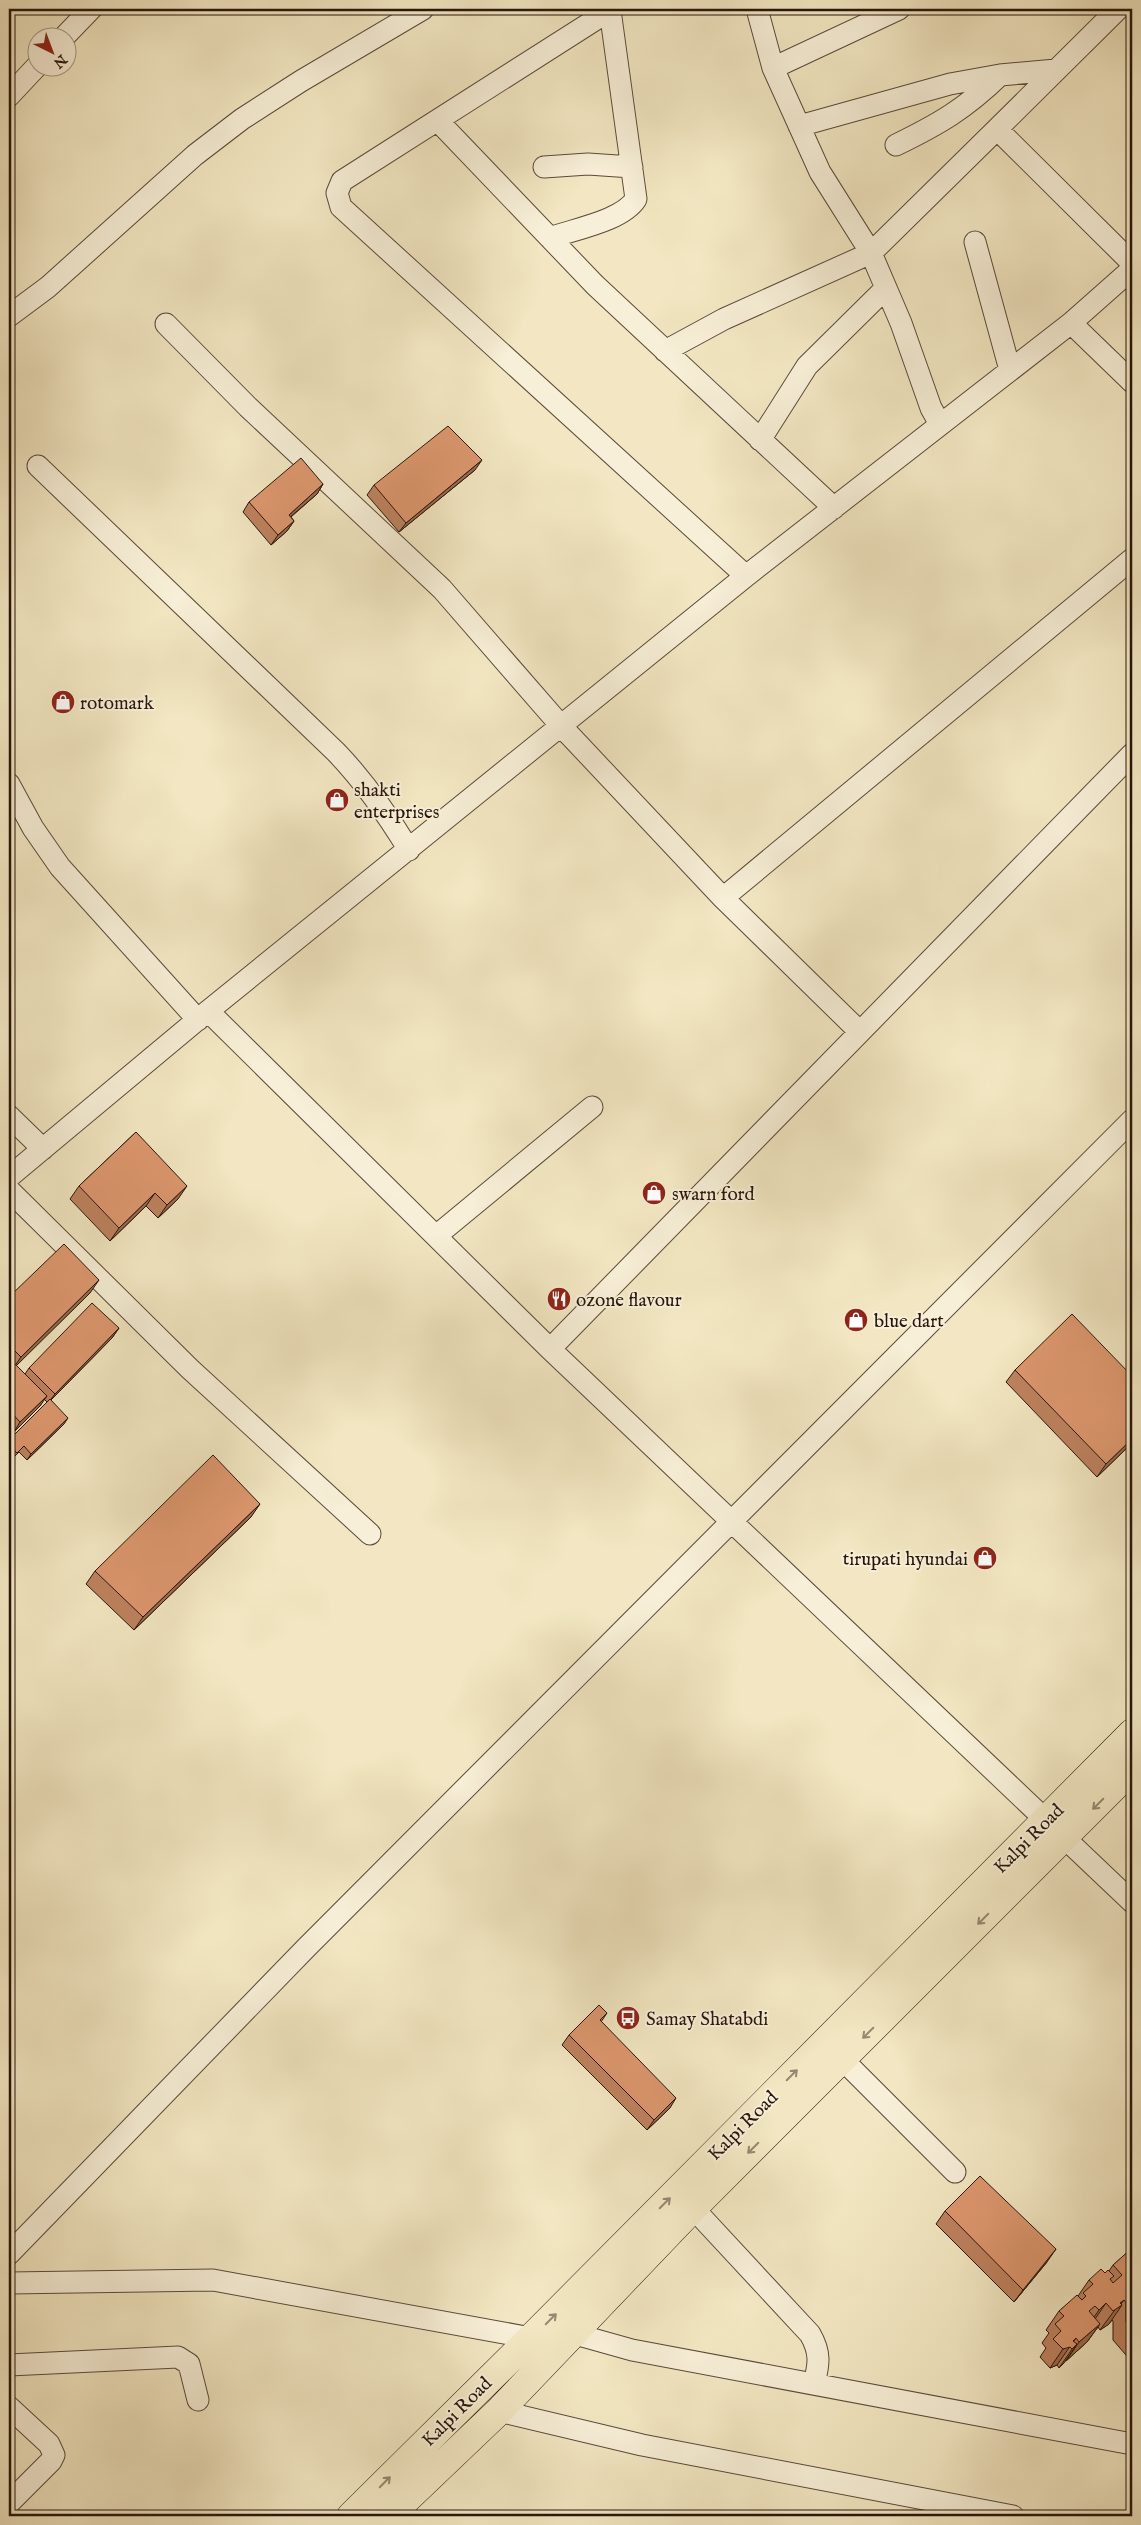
<svg xmlns="http://www.w3.org/2000/svg" width="1141" height="2525" font-family="'IM FELL English',serif">
	<rect width="100%" height="100%" fill="#f2e7c2"/>
	<filter id="stains"><feTurbulence type="fractalNoise" baseFrequency=".004" numOctaves="4"/><feColorMatrix values="0 0 0 0 .2 0 0 0 0 .09 0 0 0 0 .02 0 0 0 .5 -.17"/></filter>
	<radialGradient id="worn" r=".72"><stop offset=".6" stop-color="#630" stop-opacity="0"/><stop offset="1" stop-color="#630" stop-opacity=".3"/></radialGradient>
	<g fill="none" stroke-linecap="round" stroke-linejoin="round">
		<g stroke="#5a4a3a" stroke-width="23">
			<path id="minor" d="M612 9 342 181 337 193 341 207 746 576
				M757 9 773 68 820 172 871 253 901 323 931 408 940 424
				M63 38 91 9
				M773 68 899 9
				M9 96 38 65
				M438 121 595 285 834 508
				M799 126 950 84 1000 75 1056 70
				M997 129 1118 9
				M896 145C939 124 965 109 1000 75
				M544 167 588 164 632 167
				M550 238C574 229 622 221 636 199L610 10
				M975 242 1010 370
				M9 316 48 287 195 155 242 119 301 81 423 9
				M1071 323 1132 382
				M166 324 248 407 442 589 562 727 723 898 860 1032
				M665 351 724 319 871 253 997 129 1132 263
				M760 440 807 366 886 288
				M38 466 336 752C365 782 387 814 409 850
				M9 784 33 828 60 867 198 1020
				M723 898 1132 559
				M208 1011 550 1349 1132 1902
				M9 1116 43 1149
				M9 1177 208 1011 746 576 1071 323 1132 269
				M9 1190 190 1369 370 1534
				M436 1236 592 1107
				M550 1349 1132 754
				M842 2059 955 2172
				M693 2208 810 2334C821 2353 819 2364 814 2384
				M9 2254 306 1948 1132 1120
				M9 2283 213 2280 531 2338
				M575 2334 632 2350 1132 2444
				M9 2365 178 2357 189 2364 198 2400
				M9 2407 49 2444 54 2455 51 2461 9 2503
				M499 2411 642 2445 1013 2516"/>
		</g>
		<g stroke="#28150c" stroke-width="29">
			<path id="major" d="M351 2516 531 2338 1132 1733
				M389 2516 499 2411 693 2208 1132 1769"/>
		</g>
		<use href="#minor" stroke="#f7efd7" stroke-width="21"/>
		<use href="#major" stroke="#f2e7c2" stroke-width="28"/>
	</g>
	<path fill="#be825f" stroke="#28150c" d="M475 470 399 532 367 495 374 485Z
		M323 484 317 494 291 517 294 521 287 531 271 545 243 512 249 502Z
		M136 1132 178 1199 158 1218 146 1206 110 1241 70 1199 79 1186Z
		M90 1293 16 1365 25 1374 29 1368 119 1328 112 1338 51 1400 64 1424 27 1460 19 1452 12 1459 9 1456V1440L47 1402 44 1399 40 1406 14 1432 9 1427V1297Z
		M1015 1370 1132 1443 1097 1477 1006 1382Z
		M251 1517 134 1630 86 1584 95 1571Z
		M607 2013 601 2022 670 2108 647 2130 562 2045 569 2035Z
		M945 2211 1047 2262 1014 2302 936 2224Z
		M1132 2246V2362L1113 2340V2321L1112 2320 1109 2324 1100 2330 1098 2327 1087 2342 1066 2361V2360L1059 2368 1057 2365 1050 2368 1040 2357 1046 2348 1042 2343 1049 2333 1046 2330 1059 2311 1078 2296 1089 2280 1109 2271 1113 2265 1128 2252Z"/>
	<path fill="#9b6a4d" stroke="#28150c" d="M482 460 475 470 399 532 406 523Z
		M323 484 317 494 282 524 289 515Z
		M294 521 287 531 271 545 278 535Z
		M187 1186 178 1199 158 1218 167 1205Z
		M155 1193 146 1206 110 1241 119 1228Z
		M99 1280 90 1293 12 1370 21 1357Z
		M119 1328 112 1338 48 1403 55 1394Z
		M47 1396 40 1406 14 1432 20 1422Z
		M68 1418 64 1424 27 1460 31 1454Z
		M1132 1439V1443L1097 1477 1106 1464Z
		M260 1504 251 1517 134 1630 143 1617Z
		M676 2098 670 2108 647 2130 654 2120Z
		M1056 2249 1047 2262 1014 2302 1023 2290Z
		M1124 2300 1118 2308 1122 2305 1109 2324 1100 2330 1120 2303Z
		M1106 2303 1093 2322 1086 2328 1099 2310Z
		M1100 2324 1087 2342 1066 2361 1079 2342Z
		M1076 2338 1057 2365 1050 2368 1063 2349Z
		M1077 2344 1064 2363 1059 2368 1072 2349Z"/>
	<path fill="#dd976e" stroke="#28150c" d="M448 426 482 460 406 523 374 485Z
		M301 458 323 484 289 515 294 521 278 535 249 502Z
		M136 1132 187 1186 167 1205 155 1193 119 1228 79 1186Z
		M64 1244 99 1280 21 1357 9 1345V1297Z
		M92 1303 119 1328 55 1394 29 1368Z
		M1072 1314 1132 1376V1439L1106 1464 1015 1370Z
		M14 1363 47 1396 20 1422 9 1410V1368Z
		M50 1399 68 1418 31 1454 24 1446 17 1453 9 1445V1440Z
		M213 1455 260 1504 143 1617 95 1571Z
		M599 2005 607 2013 600 2020 676 2098 654 2120 569 2035Z
		M980 2176 1056 2249 1023 2290 945 2211Z
		M1132 2248V2329L1126 2322V2303L1124 2300 1120 2303 1122 2305 1113 2311 1106 2303 1099 2310 1095 2306 1089 2311 1100 2324 1079 2342 1076 2338 1073 2341 1077 2344 1072 2349 1070 2347 1063 2349 1053 2339 1061 2331 1055 2324 1064 2316 1059 2311 1077 2295 1082 2300 1086 2296 1083 2293 1093 2284 1089 2280 1101 2269 1105 2273 1108 2270 1114 2276 1110 2279 1113 2283 1122 2275 1113 2265Z"/>
	<defs><path id="oneway-shaft" d="M-6 0H5M1.5-3L5.5 0L1.5 3" fill="none" stroke-width="1.6" stroke-linecap="round" stroke-linejoin="round" transform="scale(1.25)"/></defs>
	<g stroke="#978870">
		<use href="#oneway-shaft" transform="translate(1098 1804) rotate(135)"/>
		<use href="#oneway-shaft" transform="translate(983 1919) rotate(135)"/>
		<use href="#oneway-shaft" transform="translate(868 2033) rotate(135)"/>
		<use href="#oneway-shaft" transform="translate(792 2075) rotate(-45)"/>
		<use href="#oneway-shaft" transform="translate(753 2148) rotate(135)"/>
		<use href="#oneway-shaft" transform="translate(665 2203) rotate(-45)"/>
		<use href="#oneway-shaft" transform="translate(551 2319) rotate(-45)"/>
		<use href="#oneway-shaft" transform="translate(385 2482) rotate(-45)"/>
	</g>
	<defs>
		<g id="shop-disc" transform="scale(1.25)"><circle r="9.5" fill="#8f2418" stroke="#f7efd7"/><path d="M-5-2.5h2.3a2.7 3.5 0 0 1 5.4 0H5L5.5 6h-11ZM-1.5-2.5h3a1.5 2.3 0 0 0-3 0Z" fill="#fff"/></g>
		<g id="restaurant-disc" transform="scale(1.25)"><circle r="9.5" fill="#8f2418" stroke="#f7efd7"/><path d="M-5-6h1v4h1v-4h1v4h1v-4h1v5L-1.5 .5V6h-2V.5L-5-1ZM5-6V6H3V1.5H1.5Q1.5-4 5-6Z" fill="#fff"/></g>
		<g id="bus-disc" transform="scale(1.25)"><circle r="9.5" fill="#8f2418" stroke="#f7efd7"/><path d="M-5-6H5V4H4V6H2V4H-2V6H-4V4H-5ZM-3.5-4V0h7V-4ZM-3.5 1.2v1.5H-2V1.2ZM2 1.2v1.5H3.5V1.2Z" fill="#fff"/></g>
	</defs>
	<g fill-rule="evenodd">
		<use href="#shop-disc" x="63" y="702"/>
		<use href="#shop-disc" x="337" y="800"/>
		<use href="#shop-disc" x="654" y="1193"/>
		<use href="#restaurant-disc" x="559" y="1299"/>
		<use href="#shop-disc" x="856" y="1320"/>
		<use href="#shop-disc" x="985" y="1558"/>
		<use href="#bus-disc" x="628" y="2018"/>
	</g>
	<g text-anchor="middle" stroke-width="4" stroke-linejoin="round" paint-order="stroke">
		<g font-size="19" fill="#28150c" stroke="#f7efd7" text-anchor="start">
			<text x="80" y="709">rotomark</text>
			<text x="354" y="796">shakti<tspan x="354" dy="22">enterprises</tspan></text>
			<text x="672" y="1200">swarn ford</text>
			<text x="576" y="1306">ozone flavour</text>
			<text x="874" y="1327">blue dart</text>
			<text x="968" y="1565" text-anchor="end">tirupati hyundai</text>
			<text x="646" y="2025">Samay Shatabdi</text>
		</g>
		<g font-size="19" fill="#28150c" stroke="#f7efd7">
			<text transform="translate(1028 1838) rotate(-45)" y="7">Kalpi Road</text>
			<text transform="translate(742 2125) rotate(-45)" y="7">Kalpi Road</text>
			<text transform="translate(456 2411) rotate(-45)" y="7">Kalpi Road</text>
		</g>
	</g>
	<rect width="1141" height="2525" fill="none" stroke="#f2e7c2" stroke-width="30"/>
	<rect x="10" y="10" width="1121" height="2505" fill="none" stroke="#28150c" stroke-width="2.5"/>
	<rect x="15" y="15" width="1111" height="2495" fill="none" stroke="#28150c"/>
	<g transform="translate(52 52) rotate(138)"><circle r="24" fill="#f7efd7" stroke="#a49886"/>
	<path d="M0-4L9 19L0 12L-9 19Z" fill="#8f2418"/>
	<text y="-8" font-size="14" font-weight="bold" text-anchor="middle" fill="#28150c">N</text>
	</g>
	<rect width="100%" height="100%" filter="url(#stains)"/>
	<rect width="100%" height="100%" fill="url(#worn)"/>
</svg>
